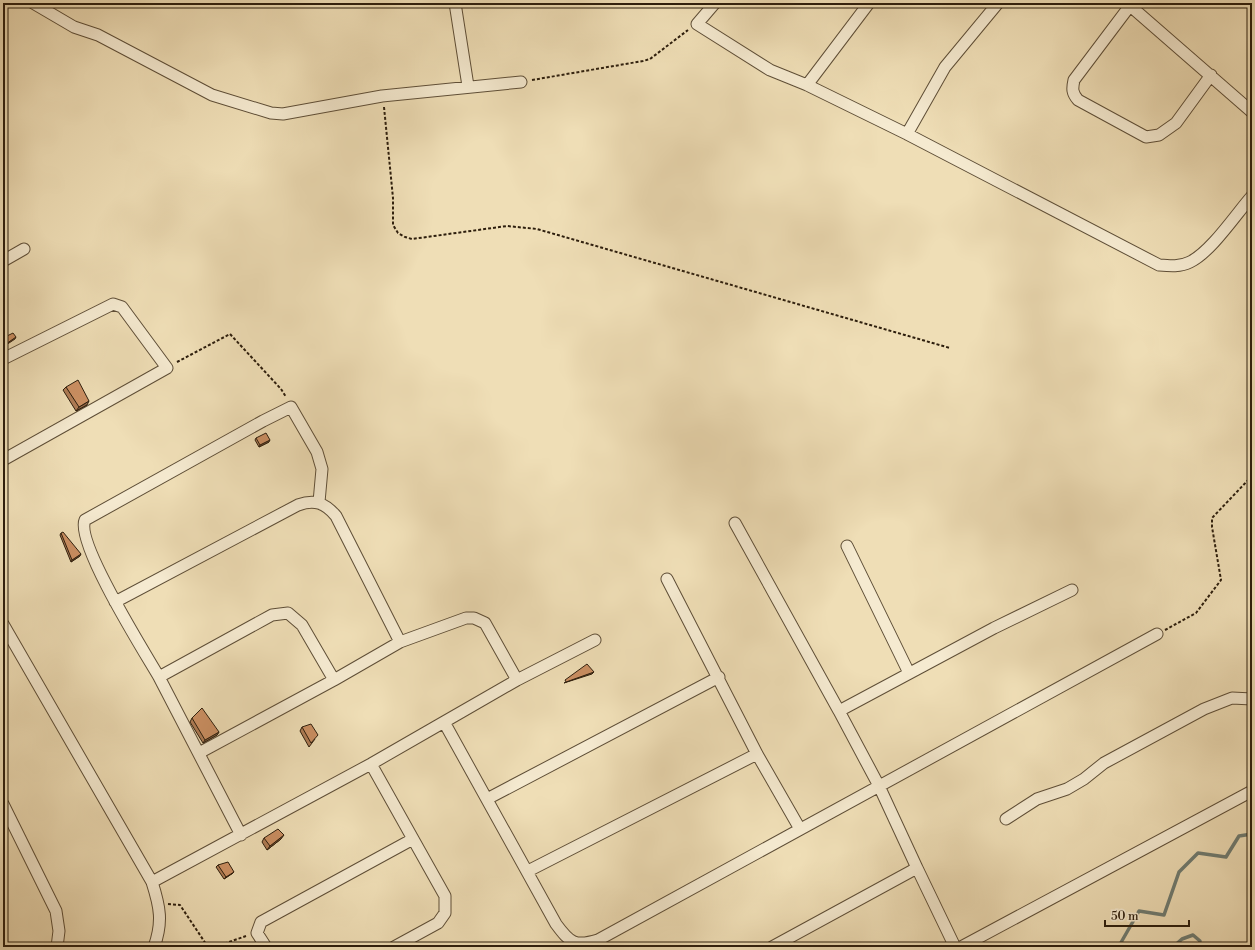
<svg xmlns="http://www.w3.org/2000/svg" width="1255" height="950" font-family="'Libre Bodoni',serif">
	<rect width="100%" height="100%" fill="#efdeb6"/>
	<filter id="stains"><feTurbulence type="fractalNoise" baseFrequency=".005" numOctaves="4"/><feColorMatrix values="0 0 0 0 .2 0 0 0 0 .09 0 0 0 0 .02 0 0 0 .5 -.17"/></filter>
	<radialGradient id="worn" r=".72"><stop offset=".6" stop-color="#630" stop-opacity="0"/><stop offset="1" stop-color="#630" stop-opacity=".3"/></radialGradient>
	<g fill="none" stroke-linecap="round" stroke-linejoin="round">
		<path stroke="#6f7c72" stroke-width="3.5" d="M1124 947 1119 946 1139 911 1164 915 1179 872 1198 853 1226 857 1239 836 1252 834
			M1173 947 1182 939 1193 935 1200 941 1199 947"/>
		<g stroke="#5e4e37" stroke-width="13">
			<path id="minor" d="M33 3 74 27 98 35 212 95 271 113 283 114 382 96 521 82
				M455 3 468 86
				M715 3 697 24 770 70 807 85 907 134 1159 265C1170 266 1180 267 1190 262 1211 252 1236 214 1252 196
				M1127 3 1252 112
				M1132 3 1074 80C1072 89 1072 93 1078 100L1146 137 1159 135 1176 123 1211 75
				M807 85 869 3
				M907 134 945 67 998 3
				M3 261 24 249
				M3 359 113 304 122 307 167 368 3 460
				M735 523 839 711
				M847 546 909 673
				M667 579 757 754 800 829
				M115 602 298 505C315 499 325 503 336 516L400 642
				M3 624 152 882C160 907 163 922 154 947
				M159 677C145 653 75 542 85 520L263 421 291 407 317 452 322 469 319 502
				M444 722 517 680 595 640
				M199 753 334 680 400 642 466 618H474L485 623 517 680
				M371 764 445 896V913L438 923 394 947
				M487 799 719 677
				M3 804 56 911 59 931 57 947
				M1006 819 1037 799 1067 789 1084 779 1104 763 1204 709 1232 698 1252 699
				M241 835 159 677 272 615 288 613 302 625 334 680
				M917 868 955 947
				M528 871 757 754
				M152 882 371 764 444 722 556 924C570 943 575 947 598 940L1157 634
				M266 947 257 933 261 922 413 839
				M772 947 917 868 879 786 839 711 994 628 1072 590
				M961 947 1252 791"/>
		</g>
		<path stroke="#2d1e0d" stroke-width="2" stroke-dasharray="3 2" stroke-linecap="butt" d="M532 80 643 61 650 59 688 30
			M384 107 393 198V225L398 233 405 237 412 239 507 226 537 229 950 348
			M177 362 230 334 281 389 286 397
			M1165 630 1196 613 1221 580 1212 527V518L1252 476
			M168 904 180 905 208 947
			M215 947 246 936"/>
		<use href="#minor" stroke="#f5ead0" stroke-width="11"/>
	</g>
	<path fill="#af7c55" stroke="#2d1e0d" d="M66 387 87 405 76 411 63 390Z
		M256 438 269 442 259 447 255 440Z
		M61 533 80 556 71 562 60 535Z
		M192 718 219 732 217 735 203 743 190 722Z
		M302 727 315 739 309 747 300 731Z
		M264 838 281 839 267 850 262 842Z
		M218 865 234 872 233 873 224 879 216 867Z"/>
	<path fill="#8f6545" stroke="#2d1e0d" d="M16 337 15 339 3 347V346Z
		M89 401 87 405 76 411 79 407Z
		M270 440 269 442 259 447 260 445Z
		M81 554 80 556 71 562 72 560Z
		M594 672 592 674 564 683 566 682Z
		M219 732 217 735 203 743 205 740Z
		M284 835 281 839 267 850 270 846Z
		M234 872 233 873 224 879 226 877Z"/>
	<path fill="#cc9063" stroke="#2d1e0d" d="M13 333 16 337 3 346V338Z
		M78 380 89 401 79 407 66 387Z
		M266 433 270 440 260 445 256 438Z
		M63 532 81 554 72 560 61 533Z
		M587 664 594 672 566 682 565 680Z
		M202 708 219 732 205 740 192 718Z
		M311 724 318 735 311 743 302 727Z
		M278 829 284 835 270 846 264 838Z
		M228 862 234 872 226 877 218 865Z"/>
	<rect width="1255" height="950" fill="none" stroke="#efdeb6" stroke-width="16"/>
	<rect x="4" y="4" width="1247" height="942" fill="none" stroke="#2d1e0d" stroke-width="2"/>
	<rect x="8" y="8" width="1239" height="934" fill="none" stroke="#2d1e0d"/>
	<path d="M1105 920v6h84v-6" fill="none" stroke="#2d1e0d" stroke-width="2"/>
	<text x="1111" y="920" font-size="12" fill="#2d1e0d" stroke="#f5ead0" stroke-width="3" paint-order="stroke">50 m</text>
	<rect width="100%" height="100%" filter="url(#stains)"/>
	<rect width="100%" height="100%" fill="url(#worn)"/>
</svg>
